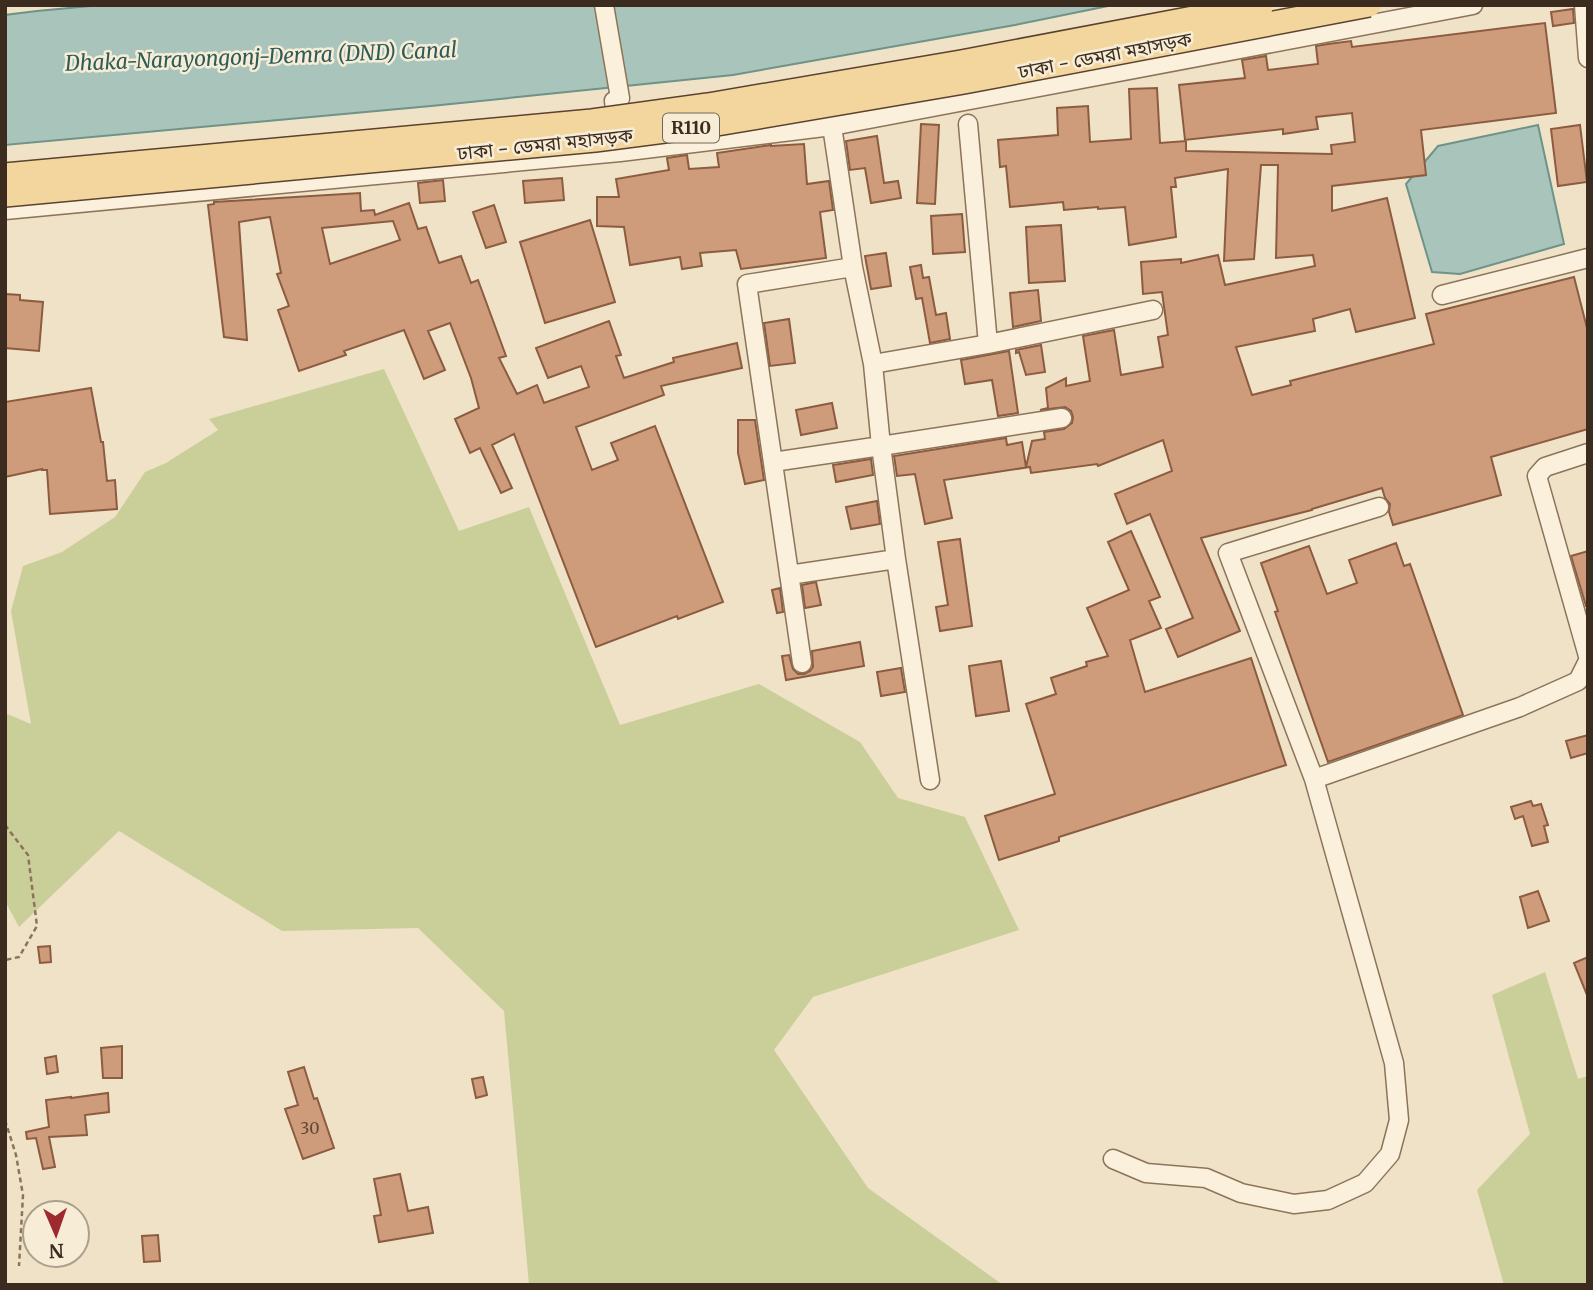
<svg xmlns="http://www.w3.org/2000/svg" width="1593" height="1290" font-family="Merriweather,'Noto Sans Bengali',serif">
	<rect width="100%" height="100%" fill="#f0e2c7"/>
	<path fill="#cacf9a" d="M384 369 459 531 529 507 620 725 759 684 860 742 898 798 965 817 1019 930 813 997 774 1050 868 1188 1003 1285H529L504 1011 418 928 282 931 119 831 19 927 5 901V713L31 724 11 611 23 566 62 552 115 517 145 472 166 463 218 430 209 419Z
		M1545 972 1578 1079 1588 1076V1285H1504L1477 1190 1530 1134 1492 995Z"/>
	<path fill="#a8c4bb" stroke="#6e9388" stroke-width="2" d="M101 5H1113L1015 25 733 75 431 106 5 145V15L37 11Z
		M1538 125 1564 244 1460 274 1432 272 1406 184 1438 146Z"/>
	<path fill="#cf9c7b" stroke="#8c5c40" stroke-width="2" fill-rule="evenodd" d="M1573 9 1574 23 1553 26 1551 12Z
		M1545 23 1556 113 1421 130 1426 175 1332 186V211L1387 198 1415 318 1356 332 1350 309 1313 319 1315 331 1236 347 1252 395 1291 385 1290 381 1434 344 1426 314 1574 277 1588 332V429L1491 457 1501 495 1393 525 1389 512 1390 504 1385 498 1382 488 1312 509V510L1201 538 1240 631 1178 657 1166 629 1193 618 1150 514 1127 524 1115 494 1172 471 1163 440 1098 466 1097 464 1031 473 1030 467 944 480 952 518 925 524 915 474 897 476 894 456 1006 438 1007 445 1022 442 1026 467 1032 441 1045 439 1044 432 1064 429 1072 423 1073 417 1071 411 1065 407 1040 410 1048 408 1046 388 1066 378V386L1090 381 1083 336 1114 330 1121 375 1163 367 1158 337 1168 335 1162 292 1143 294 1141 262 1181 259V263L1218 255 1225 285 1315 266 1313 255 1276 258 1278 165H1261L1254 259 1224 261 1228 169 1175 178 1176 187H1171L1176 237 1129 245 1125 207 1098 209V207L1064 210 1063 202 1010 207 1006 166 1000 167 998 140 1058 135 1057 108 1088 106 1090 142 1131 139 1129 89 1157 88 1160 143 1186 141V151L1332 154 1331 145 1355 142 1352 113 1316 117 1318 129 1283 134V129L1185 140 1179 85 1245 78 1242 60 1266 56 1268 70 1318 64 1316 46 1328 44 1351 41 1352 47Z
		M921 124 939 125 935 204 917 203Z
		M1580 125 1587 182 1558 186 1551 129Z
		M877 136 884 183 898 181 901 198 871 203 865 168 850 170 846 141Z
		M804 144 807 184 829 181 833 210 820 212 826 258 741 269 736 250 700 253 702 266 682 269 680 257 630 265 624 227 597 226V197H619L616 179 669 170 667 158 687 155 689 169 719 167 717 153 771 145V146Z
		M562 178 564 200 525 203 523 181Z
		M443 180 445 201 420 203 418 183Z
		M360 193 361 211 374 210 375 215 409 203 418 229 426 227 439 263 461 256 471 283 478 280 506 356 499 358 517 394 537 385 544 403 589 387 581 366 548 378 536 348 609 321 621 355 616 356 624 378 674 362 673 358 737 343 742 368 661 386 664 395 576 427 592 470 618 460 611 443 655 426 723 602 678 619 677 616 596 647 514 434 492 445 512 488 501 493 480 448 470 453 455 419 479 408 471 378 450 323 428 331 445 370 424 379 404 330 344 351 346 355 299 371 278 310 289 306 277 274 281 273 270 217 239 222 247 340 224 337 208 205 214 204V202ZM393 221 400 240 330 264 322 228Z
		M494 205 506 242 486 248 473 212Z
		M962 214 965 252 933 254 931 216Z
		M590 220 615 302 545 323 520 242Z
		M1061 225 1065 281 1029 283 1026 227Z
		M886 253 891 286 871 289 865 256Z
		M921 265 923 278 929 277 936 315 946 313 950 339 930 343 922 298 916 299 910 267Z
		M1038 290 1041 321 1013 327 1010 293Z
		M5 294 20 295V300L43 302 39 351 5 348Z
		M789 319 795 363 770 366 764 323Z
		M1041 345 1045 372 1026 375 1019 352 1016 353V350Z
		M1009 351 1018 413 998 416 992 380 965 384 961 360Z
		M91 388 101 442H103L107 481 115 480 117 509 50 514 47 470H42V469L5 477V402Z
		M832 403 837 428 801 435 796 410Z
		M738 420H755L764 480 745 484 738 453Z
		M871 459 873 475 836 482 833 465Z
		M877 501 880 524 851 529 846 507Z
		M1131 531 1160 597 1149 601 1161 628 1130 640 1145 692 1251 658 1286 765 1059 837V841L999 860 985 816 1055 794 1026 704 1056 694 1051 678 1087 666 1086 662 1108 656 1087 608 1129 590 1108 542Z
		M960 539 972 626 940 631 936 607 948 605 938 542Z
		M1396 543 1404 566 1410 564 1463 715 1328 762 1275 612 1278 611 1261 563 1309 546 1327 594 1357 583 1349 560Z
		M1588 551V606H1586L1571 556Z
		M816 582 821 605 805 608 802 585Z
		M780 588 783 612 777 613 772 590Z
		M860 642 864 666 786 680 782 656 789 655 793 669 798 674H804L810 671 813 667 812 651Z
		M1001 661 1009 711 976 716 969 666Z
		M901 668 905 692 881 696 877 672Z
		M1588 735V753L1571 758 1566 741Z
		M1531 801 1533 806 1541 804 1548 825 1544 826 1548 842 1532 846 1523 816 1515 819 1511 807Z
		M1538 891 1549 921 1528 928 1520 897Z
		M50 946 51 962 40 963 38 947Z
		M1588 957V995H1587L1574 963Z
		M122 1046V1078H103L101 1048Z
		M56 1056 58 1072 47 1074 45 1058Z
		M304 1067 314 1099 317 1098 334 1148 303 1159 285 1109 298 1105 288 1072Z
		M483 1077 487 1095 476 1098 472 1079Z
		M108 1093 109 1112 85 1115 87 1135 49 1137 55 1167 43 1169 36 1138 27 1139 26 1132 49 1127 46 1100 71 1097V1098Z
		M400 1174 408 1211 428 1207 433 1233 379 1242 374 1216 381 1215 374 1179Z
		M158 1235 160 1261 144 1262 142 1236Z"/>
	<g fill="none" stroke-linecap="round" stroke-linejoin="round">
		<g stroke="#8c745b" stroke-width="21">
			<path id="minor" d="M604 5 620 98 614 101 618 130
				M1584 5 1588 58
				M968 124 988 344
				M832 126 853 267 873 364 881 446 1062 418
				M5 210 620 152 832 126 1473 5
				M1442 295 1588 258
				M873 364 988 344 1153 310
				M1588 453 1545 467 1537 476 1588 656
				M773 462 881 446 896 559 930 780
				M789 575 896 559
				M802 663 747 284 853 267
				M1314 779 1228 553 1379 507
				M1113 1159 1146 1173 1206 1178 1241 1193 1294 1204 1328 1200 1365 1183 1390 1154 1399 1120 1394 1063 1314 779 1520 707 1578 681 1588 661"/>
		</g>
		<path stroke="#8c745b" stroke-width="2.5" stroke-dasharray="5 3.5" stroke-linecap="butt" d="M5 825 28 855 37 926 19 957 5 960
			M5 1120 16 1155 23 1195 19 1266"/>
		<use href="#minor" stroke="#faf0db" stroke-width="18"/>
		<g stroke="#5a422f" stroke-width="26" stroke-linecap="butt">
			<path id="major-bridge" d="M5 175 592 121 708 105 961 62 1262 5
				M5 195 595 140 711 125 964 82 1369 5"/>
		</g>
		<use href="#major-bridge" stroke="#f3d69e" stroke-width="23"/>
	</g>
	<g text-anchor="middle" stroke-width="5" stroke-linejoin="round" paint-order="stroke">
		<g font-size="16" fill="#614836">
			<text x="310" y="1134">30</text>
		</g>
		<rect fill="#f7edd7" stroke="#746656" stroke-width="2" x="663" y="113.5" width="56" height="29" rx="5"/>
		<g font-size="18" font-weight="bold" fill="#3c2c1f">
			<text x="691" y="134">R110</text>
		</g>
		<g font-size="19" fill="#3c2c1f" stroke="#f7edd7">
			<text transform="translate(1105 55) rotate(-11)" y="7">ঢাকা - ডেমরা মহাসড়ক</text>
			<text transform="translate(545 144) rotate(-6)" y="7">ঢাকা - ডেমরা মহাসড়ক</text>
		</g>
		<g font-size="21" font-style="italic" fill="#2e5c58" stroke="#f7edd7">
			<text transform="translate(261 57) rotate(-2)" y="7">Dhaka-Narayongonj-Demra (DND) Canal</text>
		</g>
	</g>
	<rect width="1593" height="1290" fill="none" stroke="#3c2c1f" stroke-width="14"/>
	<g transform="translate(56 1234) rotate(178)"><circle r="33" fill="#f7edd7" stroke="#aca08d" stroke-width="2"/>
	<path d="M0-5L12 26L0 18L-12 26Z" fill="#9e292e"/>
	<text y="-10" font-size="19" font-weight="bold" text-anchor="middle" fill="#3c2c1f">N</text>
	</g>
</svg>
